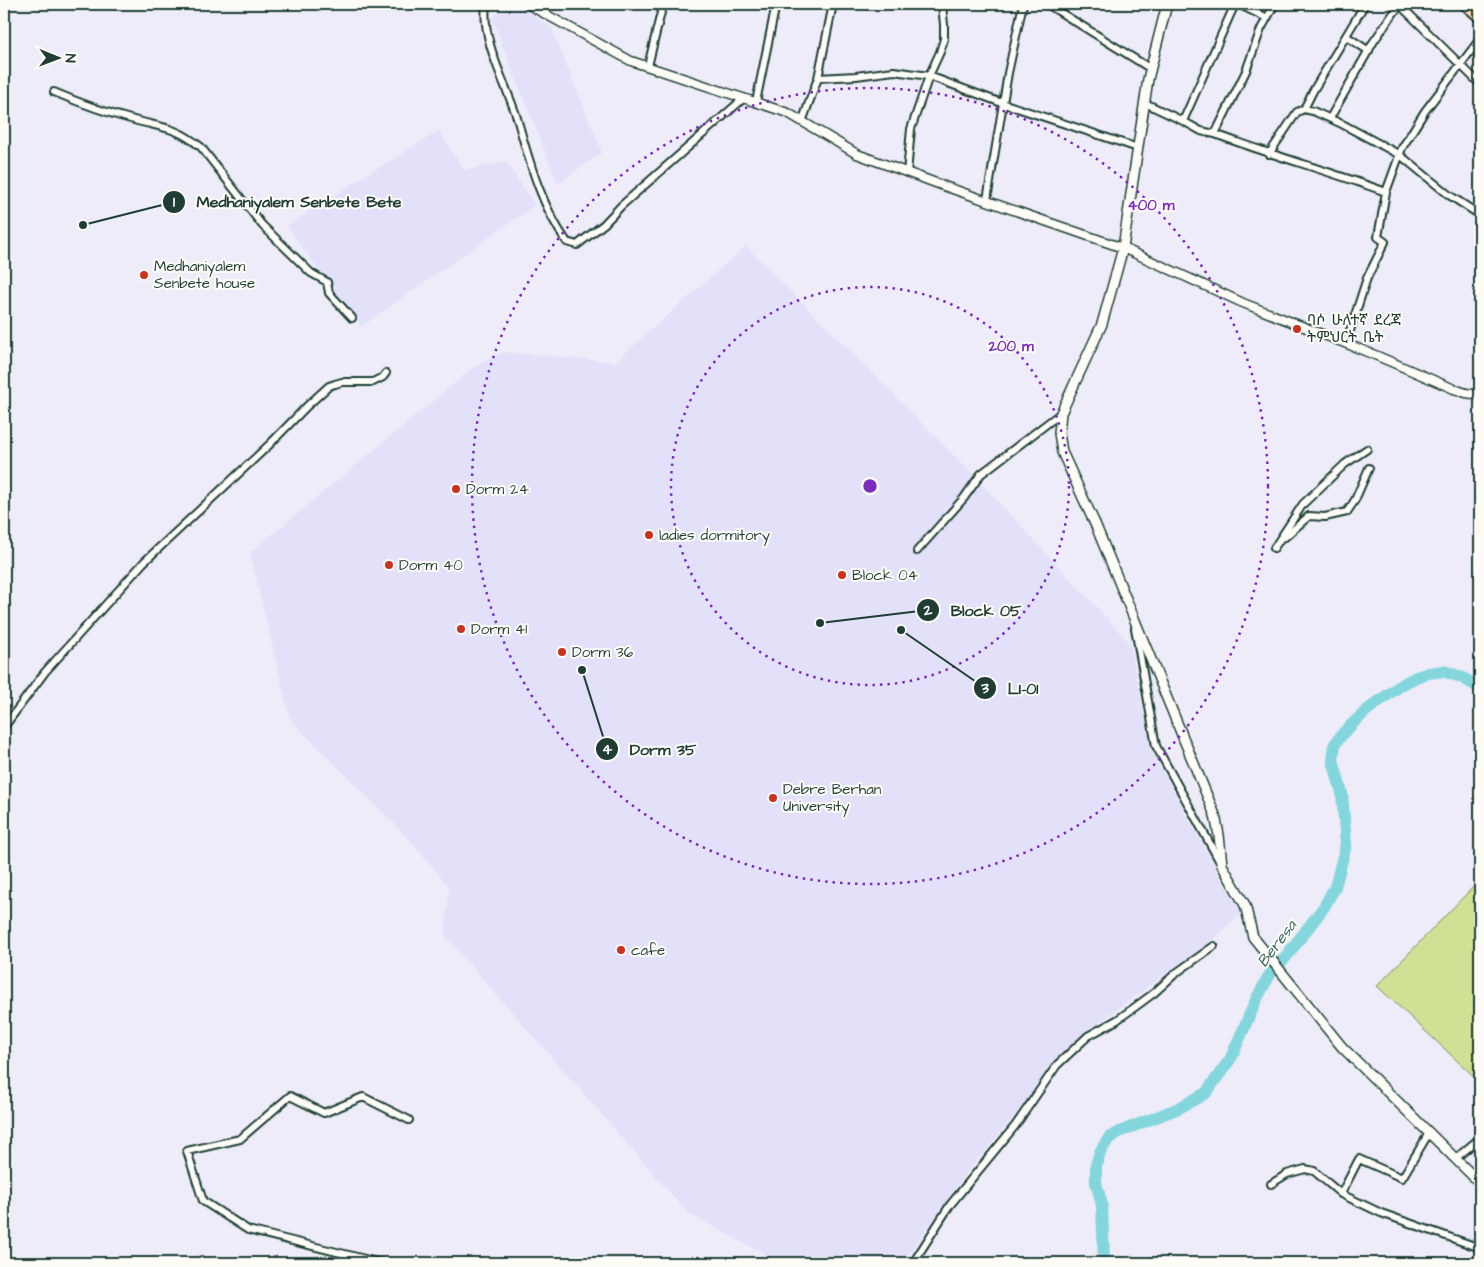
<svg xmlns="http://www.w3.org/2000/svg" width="1484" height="1267" font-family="'Architects Daughter','Noto Sans Ethiopic',sans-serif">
	<rect width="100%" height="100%" fill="#edecf8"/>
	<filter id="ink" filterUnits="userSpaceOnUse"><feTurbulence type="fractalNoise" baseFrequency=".02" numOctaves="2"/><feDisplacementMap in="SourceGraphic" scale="10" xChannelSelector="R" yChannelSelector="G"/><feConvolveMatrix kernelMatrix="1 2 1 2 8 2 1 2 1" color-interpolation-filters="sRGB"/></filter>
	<g filter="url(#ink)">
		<path fill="#e2e1f9" d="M505 4H518L552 29 602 152 558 184 492 19Z
			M439 131 464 170 506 162 535 205 362 326 352 317 287 226 368 174Z
			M746 246 978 480 1129 642 1152 752 1241 913 1214 939 1090 1029 971 1167 902 1263H783L689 1214 445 936 449 887 414 844 290 719 250 553 474 367 503 352 615 362Z"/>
		<path fill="#d0e094" stroke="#788e64" d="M1480 880V1082L1377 986Z"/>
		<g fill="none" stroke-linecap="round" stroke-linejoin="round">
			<path stroke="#84d6dd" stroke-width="12" d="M1104 1263 1102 1205 1096 1183V1165L1100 1152 1109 1138 1119 1132 1179 1108 1206 1093 1231 1058 1257 998 1272 971 1285 958 1324 907 1335 887 1346 845 1342 793 1333 760 1335 744 1343 733 1366 711 1401 685 1416 677 1429 673 1443 671 1461 677 1480 688"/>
			<g stroke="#1f3d34" stroke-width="10">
				<path id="minor" d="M486 4C481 41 506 83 517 118 529 160 541 206 567 242L577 245 604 224 621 206 744 98
					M1047 4 1151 69
					M1238 4 1267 18
					M1399 4 1480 84
					M1346 36 1369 51
					M648 66 663 4
					M818 78 856 76 894 71 929 76 1002 103 1138 148
					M54 92C80 103 107 113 134 120 164 128 176 127 201 147L262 225 311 273 327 282 329 293 352 318
					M756 102 776 4
					M1145 103 1183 121 1235 4
					M1304 109 1313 91 1365 4
					M1330 118 1374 41 1400 4
					M1183 121 1201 131 1215 134 1246 71 1261 29 1275 4
					M802 122 818 78 833 4
					M1215 134C1271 155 1329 171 1386 192
					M1269 154 1297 112 1304 109 1313 111 1342 124 1400 155 1449 195 1480 215
					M907 173 911 129 929 76 940 52 944 39V25L942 4
					M987 200 1008 73 1023 4
					M1346 343 1367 278 1385 242 1378 237 1386 192 1402 148 1425 111 1480 39
					M1285 537 1309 516 1325 517 1347 512 1355 500 1369 468
					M1274 548 1303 504 1345 464 1367 449
					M917 551 964 498 981 474 1061 413
					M1135 628 1156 746 1220 862
					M4 727 45 672 144 562 269 445 307 406 329 386 335 384 342 382H373L383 377 386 373
					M1455 1159 1480 1138
					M1271 1184 1287 1174 1305 1169 1314 1171 1341 1194 1381 1213 1480 1248
					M1341 1194 1359 1159 1402 1178 1429 1133
					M381 1263 248 1230 203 1201 187 1151 240 1139 290 1096 324 1113 363 1097 409 1120
					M913 1263 950 1205 1015 1126 1057 1065 1088 1036 1117 1020 1135 1007 1154 993 1176 973 1214 946"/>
			</g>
			<g stroke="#1f3d34" stroke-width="11">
				<path id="tertiary" d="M527 4 631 61 788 113 857 154 944 186 1123 248 1243 303 1375 355 1454 389 1466 393 1480 395"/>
			</g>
			<g stroke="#1f3d34" stroke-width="12">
				<path id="secondary" d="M1167 4 1148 79 1123 248 1102 324 1061 413 1059 433 1062 452 1096 526 1215 815 1219 835 1222 865 1245 905 1253 937 1342 1047 1480 1183"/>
			</g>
			<g stroke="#1f3d34" stroke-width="14">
				<path id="trunk" d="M1465 4 1480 17"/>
			</g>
			<use href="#minor" stroke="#fdfcf7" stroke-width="6"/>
			<use href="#tertiary" stroke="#fdfcf7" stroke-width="8"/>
			<use href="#secondary" stroke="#fdfcf7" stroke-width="9"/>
			<use href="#trunk" stroke="#fedbac" stroke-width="10"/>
		</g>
	</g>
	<g fill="none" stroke="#7b2cbf" stroke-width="2.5" stroke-dasharray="2.5 5">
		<circle cx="870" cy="486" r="199"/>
		<circle cx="870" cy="486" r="398"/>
	</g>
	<g fill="#c8321e" stroke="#fdfcf7" stroke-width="2">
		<circle cx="144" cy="275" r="5"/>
		<circle cx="1297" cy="329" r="5"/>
		<circle cx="456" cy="489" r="5"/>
		<circle cx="649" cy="535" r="5"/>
		<circle cx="389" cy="565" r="5"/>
		<circle cx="842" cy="575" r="5"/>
		<circle cx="461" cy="629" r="5"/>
		<circle cx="562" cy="652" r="5"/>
		<circle cx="773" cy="798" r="5"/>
		<circle cx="621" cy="950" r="5"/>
	</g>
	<g text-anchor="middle" stroke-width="4" stroke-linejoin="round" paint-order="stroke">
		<g font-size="15" fill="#1f3d34" stroke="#fdfcf7" text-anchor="start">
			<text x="154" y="271">Medhaniyalem<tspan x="154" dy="17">Senbete house</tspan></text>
			<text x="1307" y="325">ባሶ ሁለተኛ ደረጃ<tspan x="1307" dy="17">ትምህርት ቤት</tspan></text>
			<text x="466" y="494">Dorm 24</text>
			<text x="659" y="540">ladies dormitory</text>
			<text x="399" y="570">Dorm 40</text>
			<text x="852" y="580">Block 04</text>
			<text x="471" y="634">Dorm 41</text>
			<text x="572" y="657">Dorm 36</text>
			<text x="783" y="794">Debre Berhan<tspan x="783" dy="17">University</tspan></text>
			<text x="631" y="955">cafe</text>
		</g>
		<g font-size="16" font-style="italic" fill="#38635e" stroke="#fdfcf7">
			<text transform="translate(1276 943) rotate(-53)" y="6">Beresa</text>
		</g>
	</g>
	<circle cx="870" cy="486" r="8" fill="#7b2cbf" stroke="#fdfcf7" stroke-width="2.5"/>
	<g font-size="15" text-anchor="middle" font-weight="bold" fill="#7b2cbf" stroke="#fdfcf7" stroke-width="4" stroke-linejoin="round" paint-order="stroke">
		<text x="1151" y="210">400 m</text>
		<text x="1011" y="351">200 m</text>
	</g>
	<path fill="none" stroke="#1f3d34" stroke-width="2" d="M83 225L174 202M820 623L928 610M901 630L985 688M582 670L607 749"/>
	<g fill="#1f3d34" stroke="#fdfcf7" stroke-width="2">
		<circle cx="83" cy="225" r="5"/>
		<circle cx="820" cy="623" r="5"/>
		<circle cx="901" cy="630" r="5"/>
		<circle cx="582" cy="670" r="5"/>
		<circle cx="174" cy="202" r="12"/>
		<circle cx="928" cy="610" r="12"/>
		<circle cx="985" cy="688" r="12"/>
		<circle cx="607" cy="749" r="12"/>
	</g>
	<g font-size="15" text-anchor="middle" font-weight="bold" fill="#fff">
		<text x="174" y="207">1</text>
		<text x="928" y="615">2</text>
		<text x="985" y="693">3</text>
		<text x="607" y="754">4</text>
	</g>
	<g font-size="16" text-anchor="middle" font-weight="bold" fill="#1f3d34" stroke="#fdfcf7" stroke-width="4" stroke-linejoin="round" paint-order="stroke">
		<text x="299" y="207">Medhaniyalem Senbete Bete</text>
		<text x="986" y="616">Block 05</text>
		<text x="1023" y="694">LI-01</text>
		<text x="663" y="755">Dorm 35</text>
	</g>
	<rect width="1484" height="1267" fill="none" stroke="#fdfcf7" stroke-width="20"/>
	<rect x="10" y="10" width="1464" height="1247" fill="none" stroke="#1f3d34" stroke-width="2" filter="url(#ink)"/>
	<g transform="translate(58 58) rotate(91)" stroke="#fdfcf7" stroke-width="4" paint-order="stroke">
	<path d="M0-4L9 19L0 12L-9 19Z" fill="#1f3d34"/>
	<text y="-8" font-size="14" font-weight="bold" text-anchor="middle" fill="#1f3d34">N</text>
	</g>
</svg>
